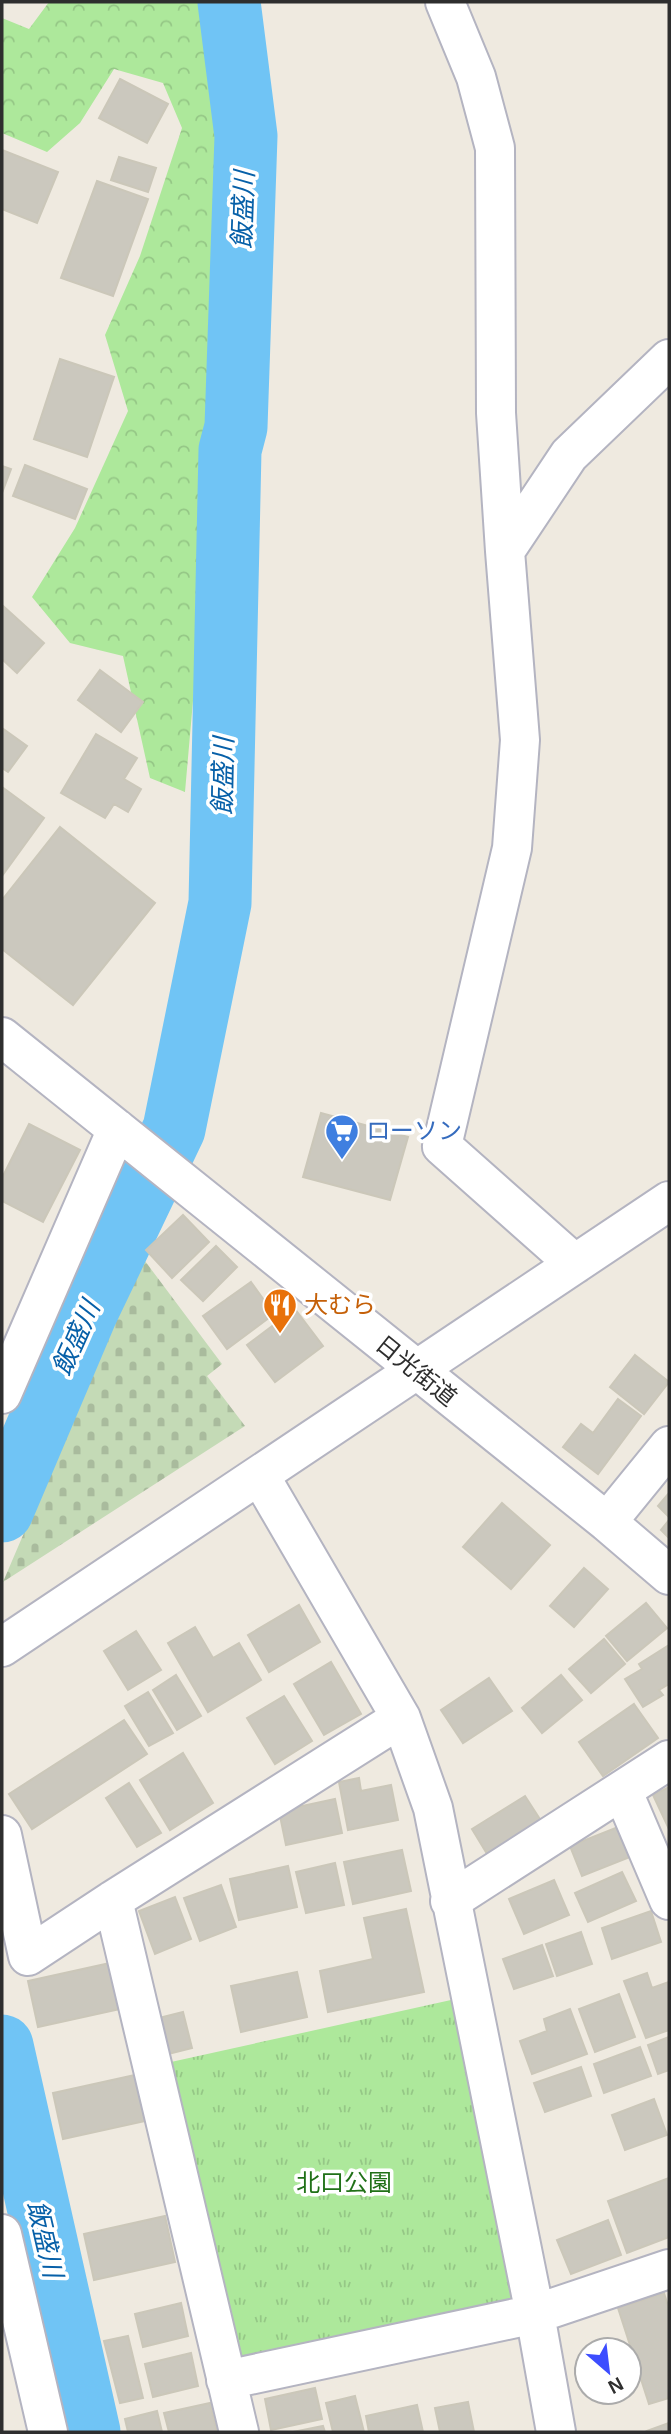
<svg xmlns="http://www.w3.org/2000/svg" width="671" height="2434" font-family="Helvetica,'Noto Sans JP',sans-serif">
	<defs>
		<pattern id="grass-tufts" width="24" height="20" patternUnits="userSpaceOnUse" patternTransform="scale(1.75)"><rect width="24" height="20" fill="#ade89b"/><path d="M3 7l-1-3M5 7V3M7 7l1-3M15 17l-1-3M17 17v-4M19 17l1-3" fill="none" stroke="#95c786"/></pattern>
		<pattern id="forest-crowns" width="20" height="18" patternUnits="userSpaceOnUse" patternTransform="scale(1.75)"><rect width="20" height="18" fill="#ade89b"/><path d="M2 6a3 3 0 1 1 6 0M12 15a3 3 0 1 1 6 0" fill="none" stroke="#95c786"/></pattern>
		<pattern id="cemetery-stones" width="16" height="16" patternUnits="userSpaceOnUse" patternTransform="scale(1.75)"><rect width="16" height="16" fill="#c4dab6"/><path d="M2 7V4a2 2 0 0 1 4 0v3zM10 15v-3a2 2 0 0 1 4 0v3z" fill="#a9bb9d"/></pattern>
	</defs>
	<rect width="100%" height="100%" fill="#efeae0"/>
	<path fill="url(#grass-tufts)" d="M451 2000 517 2304 237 2365 171 2062Z"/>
	<path fill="url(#forest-crowns)" d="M49 2H210L222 35 230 156 223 359 185 792 150 778 123 656 70 643 32 597 75 528 128 411 105 335 140 256 182 128 163 83 114 69 80 123 47 152 2 133V18L29 29Z"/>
	<path fill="url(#cemetery-stones)" d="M142 1257 222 1364 207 1376 245 1426 3 1582Z"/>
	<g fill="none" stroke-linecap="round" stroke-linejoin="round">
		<path stroke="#70c4f5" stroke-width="63" d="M2 1511 86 1313 174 1129 220 903 230 450 236 427 246 136 229 2
			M2 2046 89 2432"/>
	</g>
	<path fill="#cbc8be" stroke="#cbc7b9" stroke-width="2" d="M120 79 168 104 147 143 99 118Z
		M2 150 58 172 37 223 2 209Z
		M119 157 156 168 148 192 111 180Z
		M97 181 148 199 113 296 61 278Z
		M60 359 114 377 87 457 34 439Z
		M25 465 87 489 75 519 13 496Z
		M2 466 11 469 2 493Z
		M2 605 44 643 17 673 2 659Z
		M100 670 143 702 121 732 78 700Z
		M2 728 27 746 8 772 2 768Z
		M96 734 137 758 124 779 141 789 128 812 114 804 105 818 61 793Z
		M2 787 44 818 2 876Z
		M60 827 155 903 73 1005 2 949V900Z
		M321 1113 408 1137 390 1200 303 1177Z
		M29 1124 80 1150 43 1222 2 1201V1178Z
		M183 1215 209 1242 172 1278 146 1250Z
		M216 1246 237 1267 203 1301 181 1280Z
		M251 1282 274 1314 227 1349 203 1316Z
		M295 1309 323 1346 275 1382 247 1345Z
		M635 1355 669 1382 644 1414 610 1387Z
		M618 1399 641 1416 598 1474 563 1447 581 1424 593 1433Z
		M669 1493V1517L658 1506Z
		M502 1503 550 1545 511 1589 463 1547Z
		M669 1520V1538L661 1530Z
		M584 1568 608 1589 574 1627 550 1606Z
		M646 1603 667 1628 627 1661 606 1636Z
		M299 1605 320 1642 269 1672 248 1635Z
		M195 1627 213 1658 239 1643 261 1680 208 1712 168 1643Z
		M136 1631 161 1670 128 1690 104 1651Z
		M604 1639 625 1664 591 1693 569 1669Z
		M669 1645V1684L659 1690 663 1695 643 1707 625 1679 642 1669 639 1664Z
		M331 1662 361 1714 324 1735 294 1684Z
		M176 1675 201 1716 177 1730 153 1690Z
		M561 1675 582 1700 542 1733 522 1708Z
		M489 1678 512 1711 463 1743 441 1710Z
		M148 1692 173 1733 149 1746 125 1706Z
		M284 1696 312 1741 275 1764 247 1718Z
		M634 1704 658 1738 603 1776 579 1742Z
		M124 1720 147 1754 32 1829 9 1794Z
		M183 1753 213 1803 170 1830 140 1780Z
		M359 1778 361 1791 391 1785 398 1820 348 1830 339 1782Z
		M129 1783 161 1833 137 1847 106 1798Z
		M669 1787V1829L653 1795Z
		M525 1796 543 1824 489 1857 472 1829Z
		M335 1799 342 1833 286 1845 279 1811Z
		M618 1827 630 1857 582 1876 570 1846Z
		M402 1850 411 1891 353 1904 344 1862Z
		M335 1863 344 1905 306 1913 296 1872Z
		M288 1866 297 1907 239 1920 230 1879Z
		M622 1872 636 1901 588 1922 575 1893Z
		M554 1880 569 1915 524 1934 509 1899Z
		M221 1885 236 1927 200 1941 184 1898Z
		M175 1897 191 1939 155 1954 139 1911Z
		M406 1909 424 1992 328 2012 320 1971 373 1959 364 1918Z
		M651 1911 661 1942 612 1959 602 1928Z
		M581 1932 592 1964 557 1976 546 1944Z
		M542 1945 553 1976 514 1989 503 1959Z
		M110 1963 120 2009 38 2027 28 1981Z
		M297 1972 307 2017 241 2032 231 1986Z
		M647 1973 652 1988 669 1982V2030L646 2038 624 1981Z
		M619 1994 635 2037 595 2052 579 2009Z
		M570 2009 587 2054 532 2074 520 2041 547 2031 544 2019Z
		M183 2012 192 2048 168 2054 159 2018Z
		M669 2037V2070L658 2074 648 2045Z
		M640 2047 651 2076 604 2093 594 2064Z
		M581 2067 591 2096 545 2112 534 2083Z
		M135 2075 145 2121 63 2139 53 2093Z
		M654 2099 667 2135 625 2150 612 2115Z
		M669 2178V2237L627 2253 608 2201Z
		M165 2216 175 2262 94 2280 84 2234Z
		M608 2220 621 2255 571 2274 557 2240Z
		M664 2293 669 2309V2398L649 2404 618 2308Z
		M181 2303 188 2336 143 2347 135 2314Z
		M128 2336 143 2398 120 2403 104 2341Z
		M191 2353 198 2386 153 2397 145 2364Z
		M315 2388 322 2419 271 2430 265 2399Z
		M355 2396 364 2432H333L326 2403Z
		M468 2402 474 2432H440L435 2408Z
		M210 2403 217 2432H169L164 2413Z
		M417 2405 423 2432H369L366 2416Z
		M157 2411 162 2432H128L125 2419Z
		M669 2423V2432H648L647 2431Z
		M323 2426 325 2432H293Z"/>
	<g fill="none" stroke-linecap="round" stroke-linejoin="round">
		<g stroke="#b4b4c1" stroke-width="42">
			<path id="minor" d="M445 2 476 77 495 148 496 413 505 551
				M2 1037 607 1522 669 1575
				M575 1264 442 1146 512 848 520 740 505 551 569 455 669 359
				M2 1394 117 1129
				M260 1476 401 1718 433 1808 535 2314 556 2432
				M607 1522 669 1446
				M2 1647 669 1201
				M623 1792 669 1900
				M2 1835 28 1956 113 1900 401 1718
				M113 1900 239 2432
				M450 1901 669 1760
				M2 2234 48 2432
				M226 2380 535 2314 669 2269"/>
		</g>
		<use href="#minor" stroke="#fff" stroke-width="38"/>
	</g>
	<defs>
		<g id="supermarket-pin" transform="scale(1.75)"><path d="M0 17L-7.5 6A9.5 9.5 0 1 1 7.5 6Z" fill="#3f7fe0" stroke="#fff"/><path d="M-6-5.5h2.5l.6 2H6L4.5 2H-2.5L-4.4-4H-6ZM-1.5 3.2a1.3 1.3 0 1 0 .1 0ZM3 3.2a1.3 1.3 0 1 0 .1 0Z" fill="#fff"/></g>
		<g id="restaurant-pin" transform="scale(1.75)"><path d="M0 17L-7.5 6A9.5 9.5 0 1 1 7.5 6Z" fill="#e8710a" stroke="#fff"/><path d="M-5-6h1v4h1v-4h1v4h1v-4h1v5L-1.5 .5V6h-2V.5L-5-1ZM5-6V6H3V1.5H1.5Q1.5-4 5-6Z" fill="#fff"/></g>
	</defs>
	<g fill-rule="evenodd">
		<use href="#supermarket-pin" x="342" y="1131"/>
		<use href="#restaurant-pin" x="280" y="1305"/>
	</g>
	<g text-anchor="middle" stroke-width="7" stroke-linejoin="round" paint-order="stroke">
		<g font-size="24" fill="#366cbe" stroke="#fff" text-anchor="start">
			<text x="366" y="1139">ローソン</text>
		</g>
		<g font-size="24" fill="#c56008" stroke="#fff" text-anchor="start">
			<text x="304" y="1313">大むら</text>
		</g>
		<g font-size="24" fill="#2e2e2e" stroke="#fff">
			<text transform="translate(416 1371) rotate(39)" y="8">日光街道</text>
		</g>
		<g font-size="24" fill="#217118" stroke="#fff">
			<text x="344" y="2191">北口公園</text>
		</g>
		<g font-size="26" font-style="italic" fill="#0760a8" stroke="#fff">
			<text transform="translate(243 210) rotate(-88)" y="9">飯盛川</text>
			<text transform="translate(223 776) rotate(-89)" y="9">飯盛川</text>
			<text transform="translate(76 1338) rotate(-66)" y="9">飯盛川</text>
			<text transform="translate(45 2239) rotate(77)" y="9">飯盛川</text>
		</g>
	</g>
	<rect width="671" height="2434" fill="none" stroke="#2e2e2e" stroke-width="7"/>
	<g transform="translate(608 2371) rotate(152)"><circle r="33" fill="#ffffff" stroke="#ababab" stroke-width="2"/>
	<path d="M0-5L12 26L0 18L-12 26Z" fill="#3d4dff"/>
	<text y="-10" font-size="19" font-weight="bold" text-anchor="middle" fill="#2e2e2e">N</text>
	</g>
</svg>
